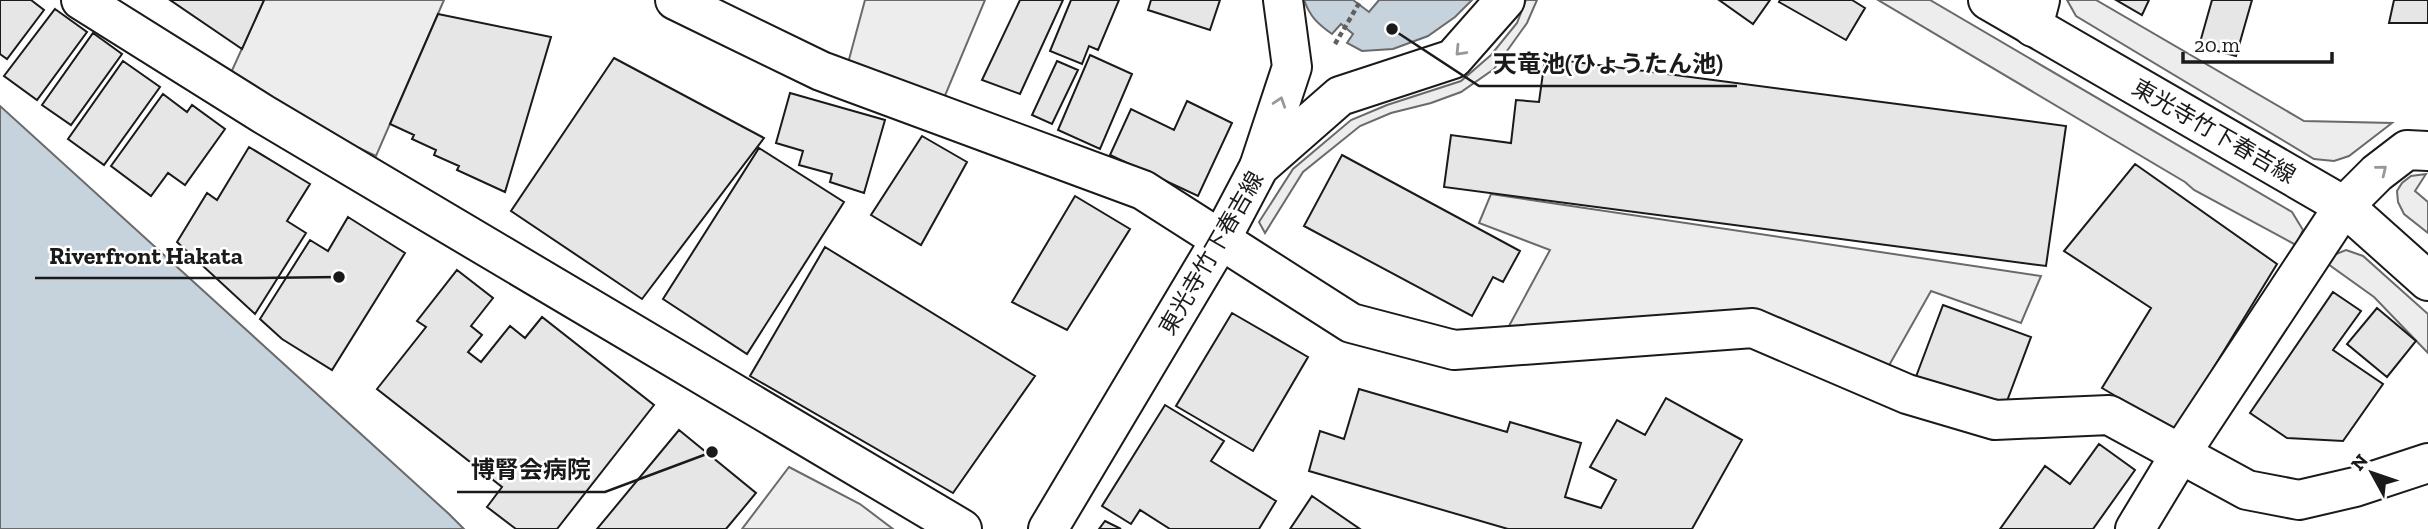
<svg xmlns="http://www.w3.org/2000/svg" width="2428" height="529" font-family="'Zilla Slab','Noto Sans JP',serif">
	<rect width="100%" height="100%" fill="#fff"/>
	<path fill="#ededed" stroke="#6a6a6a" stroke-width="2" d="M264 0H444L376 156 333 136 229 77Z
		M865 0H985L944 98 848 63Z
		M1526 0H1537L1527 23 1494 69 1461 92 1431 103 1391 113 1360 126 1303 172 1265 233 1259 222 1293 169 1351 120 1387 105 1461 81 1491 55 1517 23Z
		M1878 0H1930L2292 212 2303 230 2296 245 2194 190 2185 182Z
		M2067 0H2096L2304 121 2392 123 2349 156 2334 161 2314 159 2076 16Z
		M2426 174 2415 191 2428 202V233L2404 214 2398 202 2397 191 2402 183 2411 176Z
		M1491 194 2041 276 2021 323 1931 291 1887 369 1745 318 1509 326 1550 250 1479 223Z
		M2346 250 2363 256 2428 314V353L2374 297 2328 264 2336 254Z
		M789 467 860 504 893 529H742Z"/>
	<path fill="#c6d2dc" stroke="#6a6a6a" stroke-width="2" d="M1304 0H1353L1369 12 1379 0H1472L1455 17 1428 36 1393 49 1362 51 1347 43 1353 34 1341 24 1332 34C1318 24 1310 17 1304 0Z
		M0 106 449 514 464 529H0Z"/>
	<path fill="#e6e6e6" stroke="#1a1a1a" stroke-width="2" d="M0 0H31L44 10 7 59 0 54Z
		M170 0H264L242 49Z
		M1020 0H1063L1020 94 982 80Z
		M1071 0H1119L1098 50 1089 46 1082 64 1050 51Z
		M1151 0H1220L1210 30 1148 10Z
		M1719 0H1770L1753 24Z
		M1780 0H1852L1865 8 1846 40 1779 2Z
		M2116 0H2149L2142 15Z
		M2212 0H2252L2236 56 2199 46Z
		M2394 0H2428V23H2389Z
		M55 9 87 32 37 100 4 76Z
		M438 14 551 37 505 192 457 170 459 166 434 155 436 150 412 139 414 135 390 124Z
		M93 33 122 54 71 125 42 105Z
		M1090 55 1132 74 1100 149 1058 130Z
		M614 58 764 138 642 299 511 211Z
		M1545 58 2066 126 2046 266 1444 187 1451 135 1511 143 1516 100 1539 102Z
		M123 61 160 87 104 165 68 139Z
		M1057 61 1078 70 1052 124 1032 115Z
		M790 93 885 120 864 193 830 182 832 174 799 165 803 151 776 143Z
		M163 94 187 112 192 105 225 129 185 185 168 173 151 196 111 166Z
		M1187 101 1232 123 1198 196 1110 155 1131 109 1174 130Z
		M922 136 967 162 921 245 871 215Z
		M249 147 310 184 287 221 306 233 255 314 177 242 207 193 217 200Z
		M759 148 844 202 747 354 663 299Z
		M1342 155 1520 251 1503 282 1493 277 1472 316 1304 226Z
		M2135 164 2277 264 2175 431 2102 388 2151 308 2064 251Z
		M1075 196 1130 229 1067 330 1012 302Z
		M348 217 405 253 332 370 282 339 260 319 310 240 328 251Z
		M825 247 1035 376 953 493 750 376Z
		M457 270 493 298 471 326 482 335 468 352 481 362 510 326 525 338 542 317 654 405 557 529H516L487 507 502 487 377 389 426 327 417 321Z
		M2333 292 2361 311 2333 350 2383 384 2343 441 2287 438 2250 413Z
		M1943 305 2031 337 2004 409 1914 382Z
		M2377 308 2416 341 2387 377 2347 344Z
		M1232 313 1308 357 1253 451 1176 406Z
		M1359 389 1507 432 1510 422 1581 443 1565 497 1601 508 1616 480 1590 467 1617 420 1645 435 1666 398 1742 440 1692 529H1508L1309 471 1320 431 1344 439Z
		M1165 405 1224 441 1211 461 1276 501 1259 529H1170L1140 510 1131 524 1102 506Z
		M679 430 756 493 726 529H597Z
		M2099 444 2135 470 2093 529H2000L2045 466 2070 484Z
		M1312 496 1360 529H1290Z
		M1105 521 1121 529H1099Z"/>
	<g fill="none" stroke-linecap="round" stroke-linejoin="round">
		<g stroke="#1a1a1a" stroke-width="42">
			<path id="street" d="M81 0 263 114 962 529
				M675 0 821 71 1143 190 1351 323 1454 350 1753 328 1907 394 1995 420 2109 415 2247 490 2299 500 2355 487 2428 463
				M2033 27 2040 0
				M1259 167 1292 67 1283 0
				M2135 529 2181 453 2344 206 2377 173 2407 150 2428 151"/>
		</g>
		<g stroke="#1a1a1a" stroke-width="42">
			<path id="secondary" d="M1988 0 2344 206 2428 281
				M1048 529 1221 239 1259 167 1340 96 1453 59 1505 0"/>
		</g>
		<path stroke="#5f5f5f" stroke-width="4.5" stroke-dasharray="5 3.5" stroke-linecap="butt" d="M1335 44 1361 0"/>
		<use href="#street" stroke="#fff" stroke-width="38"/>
		<use href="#secondary" stroke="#fff" stroke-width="38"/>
	</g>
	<defs><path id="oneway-chevron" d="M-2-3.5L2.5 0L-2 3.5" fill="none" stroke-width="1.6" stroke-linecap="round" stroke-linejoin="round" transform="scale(1.75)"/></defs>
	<g stroke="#989898">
		<use href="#oneway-chevron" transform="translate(1460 51) rotate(134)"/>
		<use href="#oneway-chevron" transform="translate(1280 102) rotate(-72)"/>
		<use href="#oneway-chevron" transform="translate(2382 170) rotate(-39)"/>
	</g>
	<g text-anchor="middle" stroke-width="5" stroke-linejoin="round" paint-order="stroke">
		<g font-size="23" fill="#1a1a1a" stroke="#fff">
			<text transform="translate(2214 131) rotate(30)" y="8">東光寺竹下春吉線</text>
			<text transform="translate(1211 253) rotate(-60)" y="8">東光寺竹下春吉線</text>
		</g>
	</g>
	<path fill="none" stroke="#1a1a1a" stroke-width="2.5" d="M1392 29L1479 86H1737M339 277L257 278H35M712 452L605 492H457"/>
	<g fill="#1a1a1a" stroke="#fff" stroke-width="2.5">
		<circle cx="1392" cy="29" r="7"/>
		<circle cx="339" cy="277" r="7"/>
		<circle cx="712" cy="452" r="7"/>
	</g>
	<g font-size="24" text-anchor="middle" font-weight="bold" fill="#1a1a1a" stroke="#fff" stroke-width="5" stroke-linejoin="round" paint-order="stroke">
		<text x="1608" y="72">天竜池(ひょうたん池)</text>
		<text x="146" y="264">Riverfront Hakata</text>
		<text x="531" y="478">博腎会病院</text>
	</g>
	<g transform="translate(2372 473) rotate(310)" stroke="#ffffff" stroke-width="5" paint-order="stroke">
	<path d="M0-5L12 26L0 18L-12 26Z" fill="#1a1a1a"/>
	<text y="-10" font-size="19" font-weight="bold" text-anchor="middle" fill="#1a1a1a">N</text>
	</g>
	<path d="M2183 52v10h149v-10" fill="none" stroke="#1a1a1a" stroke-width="3.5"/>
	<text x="2194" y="52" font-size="21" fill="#1a1a1a" stroke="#ffffff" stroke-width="5" paint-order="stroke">20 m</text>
</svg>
